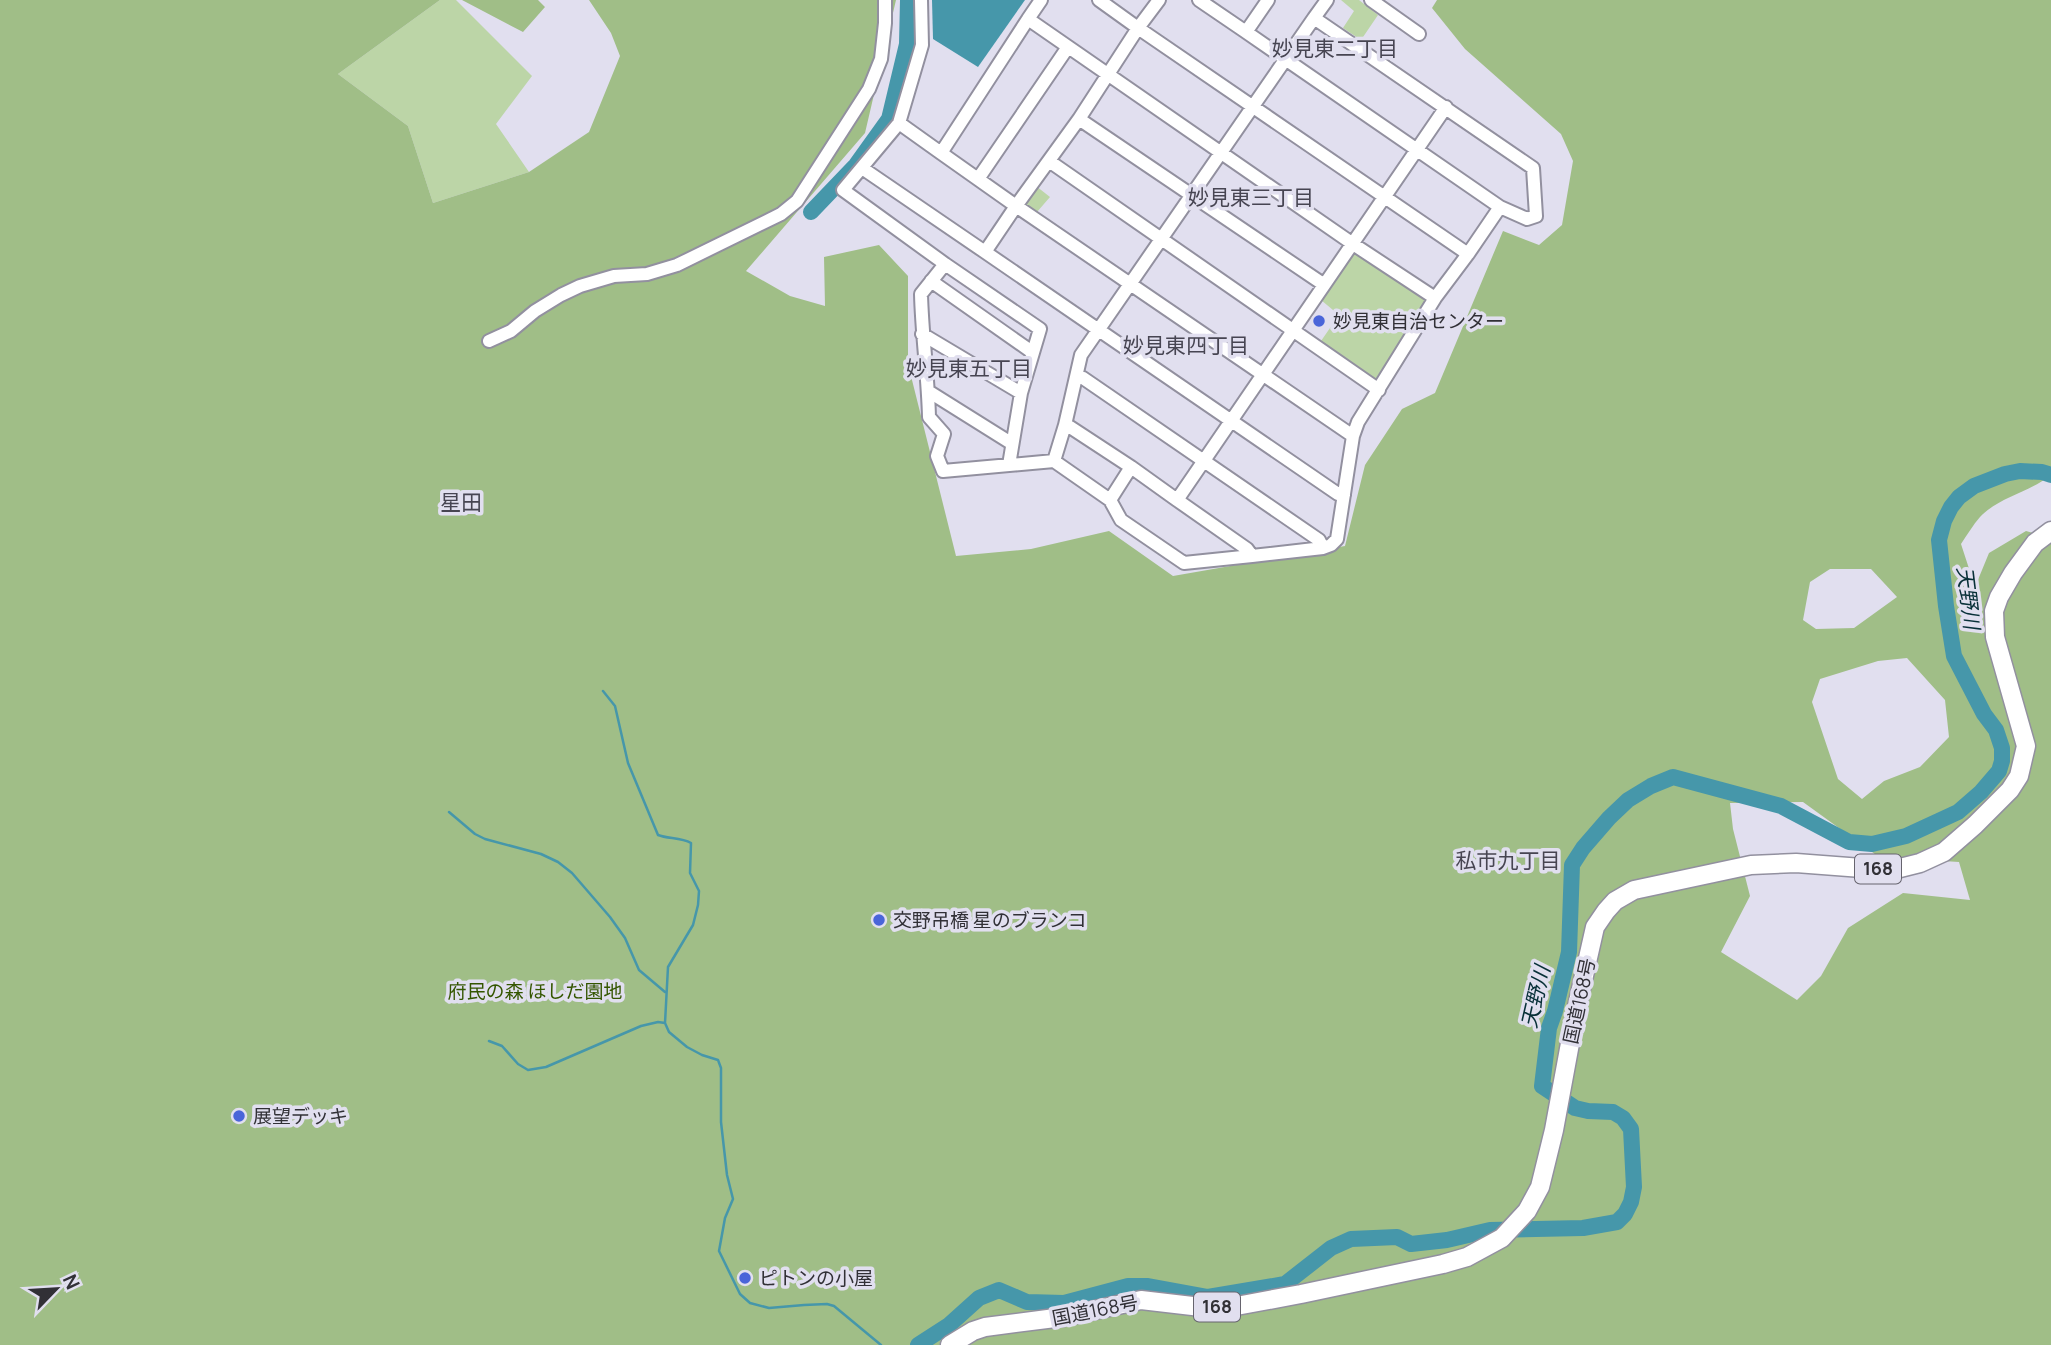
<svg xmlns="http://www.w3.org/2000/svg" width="2051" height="1345" font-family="Manrope,'Noto Sans JP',sans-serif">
	<rect width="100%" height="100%" fill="#e1dfef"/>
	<path fill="#bcd5a7" d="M440 0H456L532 76 496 124 529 172 433 203 408 126 338 74Z
		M1341 0H1359L1378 15 1361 40 1343 28 1354 11Z
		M1036 186 1050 197 1037 212 1023 203Z
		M1354 251 1426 301 1375 380 1321 341 1339 315 1321 300Z"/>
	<path fill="#a0be87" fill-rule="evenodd" d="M0 0H440L338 74 408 126 433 203 529 172 589 132 620 56 611 33 589 0H896L865 133 746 271 790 296 825 306 824 257 879 245 908 276V364L956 556 1031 549 1109 531 1173 576 1345 546 1365 465 1402 409 1435 393 1503 231 1539 245 1562 225 1573 161 1561 134 1465 49 1432 8 1437 0H2051V475C2030 492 1999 497 1980 517 1973 525 1967 535 1961 544L1975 587 1989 553 2026 531 2051 538V1345H0ZM1830 569H1871L1897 597 1854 628 1816 629 1803 620 1810 582ZM1907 658 1945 700 1949 737 1920 767 1884 781 1862 799 1838 779 1812 702 1820 679 1878 661ZM1803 802 1879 857 1959 862 1970 900 1903 893 1848 928 1821 976 1797 1000 1721 952 1750 896 1733 829 1730 803Z
		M462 0H538L545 7 523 32Z"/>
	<path fill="#4697aa" d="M932 0H1025L978 67 933 39Z"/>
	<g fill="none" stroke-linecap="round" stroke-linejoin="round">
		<path stroke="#4697aa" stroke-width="2.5" d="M603 691 615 706 628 763 658 835C668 839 681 837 691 843L690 873 699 891 698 905 693 925 668 967 665 1023 669 1032 687 1047 702 1055 718 1060 721 1068V1122L727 1175 733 1199 725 1218 719 1251 740 1294 750 1303 769 1308 804 1305 827 1304 834 1306 881 1345
			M449 812 475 834 485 839 541 854 558 862 572 873 610 917 625 938 639 970 665 992
			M489 1041 502 1046 518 1064 528 1070 546 1067 641 1026 658 1022 665 1023"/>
		<path stroke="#4697aa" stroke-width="16" d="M811 212 856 165 889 119 907 44 908 0
			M918 1345 949 1325 979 1298 999 1290 1027 1302 1064 1303 1128 1286H1148L1208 1297 1285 1284 1331 1248 1351 1239 1397 1237 1411 1244 1447 1240 1490 1230 1583 1228 1617 1222 1625 1214 1631 1202 1634 1187 1631 1129 1623 1118 1613 1112 1588 1111 1575 1108 1542 1086 1549 1028 1555 1011 1569 952 1572 865 1583 848 1609 818 1628 800 1651 786 1673 777 1781 806 1849 842 1872 844 1906 836 1958 812 1981 792 1999 771 2002 761V748L1996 730 1984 714 1954 656 1946 606 1939 540 1944 521 1951 507 1959 497 1974 486 2005 474 2020 471 2042 472 2051 475"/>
		<g stroke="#92909f" stroke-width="16">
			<path id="minor" d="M1041 0 1028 19 1353 244 1435 298
				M1099 0 1138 28 1159 0
				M1199 0 1246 32
				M1268 0 1246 32 1500 207
				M1327 0 1314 18 1533 168 1536 216 1527 219 1500 207 1468 254 1138 28 1079 119 1016 206 985 252 1338 494 1344 495
				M1371 0 1419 34
				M1028 19 941 153 899 123 843 190 945 264 921 294C922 335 928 376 929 417L944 434 937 456 943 471 1054 461 1110 500 1121 520 1184 563 1252 556
				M1446 107 1177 500 1247 549 1252 556 1323 548 1331 545 1337 539 1353 436 1358 422 1435 298 1468 254
				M1079 119 1323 284
				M899 123 922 45 921 0
				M941 153 1016 206 1353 436
				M1049 161 1379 390
				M862 168 985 252
				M978 179 1068 47
				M945 264 1040 329 1021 393 1009 465
				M931 281 1032 352
				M922 334 1021 393
				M489 341 511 331 535 311 561 295 580 286 614 276 647 274 677 265 781 214 797 201 869 89 881 59 885 23V0
				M1076 377 1083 378 1319 540 1323 548
				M928 391 1011 443
				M1065 425 1081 355 1314 18
				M1054 461 1065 425 1070 427 1131 467
				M1110 500 1131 467 1177 500"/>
		</g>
		<g stroke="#92909f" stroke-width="21">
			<path id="highway" d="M950 1345 973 1331 985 1327 1063 1317 1141 1300 1201 1307H1231L1301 1294 1443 1264 1467 1257 1502 1238 1527 1211 1540 1187 1554 1130 1576 1011 1595 927 1606 911 1615 901 1634 890 1751 865 1796 863 1875 869 1900 868 1920 863 1944 852 1975 825 2010 790 2019 776 2026 746 1995 637 1994 611 1999 597 2013 573 2035 543 2051 531"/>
		</g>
		<use href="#minor" stroke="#fff" stroke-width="12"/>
		<use href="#highway" stroke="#fff" stroke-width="18"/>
	</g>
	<g fill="#4a65d9" stroke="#e1dfef" stroke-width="2.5">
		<circle cx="1319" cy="321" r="7"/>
		<circle cx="879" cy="920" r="7"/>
		<circle cx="239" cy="1116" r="7"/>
		<circle cx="745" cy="1278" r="7"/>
	</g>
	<g text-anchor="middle" stroke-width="7" stroke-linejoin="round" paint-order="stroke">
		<g fill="#e1dfef" stroke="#66646e" stroke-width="2">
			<rect x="1855" y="854.5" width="46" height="29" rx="5"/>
			<rect x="1194" y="1292.5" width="46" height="29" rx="5"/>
		</g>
		<g font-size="18" font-weight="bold" fill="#313036">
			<text x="1878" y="875">168</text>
			<text x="1217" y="1313">168</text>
		</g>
		<g font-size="19" fill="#313036" stroke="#e1dfef" text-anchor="start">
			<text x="1333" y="328">妙見東自治センター</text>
			<text x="893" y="927">交野吊橋 星のブランコ</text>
			<text x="253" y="1123">展望デッキ</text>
			<text x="759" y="1285">ピトンの小屋</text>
		</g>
		<g font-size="19" fill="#345600" stroke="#e1dfef">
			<text x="535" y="998">府民の森 ほしだ園地</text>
		</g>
		<g font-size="19" fill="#313036" stroke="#e1dfef">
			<text transform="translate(1579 1001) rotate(-78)" y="7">国道168号</text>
			<text transform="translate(1095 1310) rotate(-11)" y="7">国道168号</text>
		</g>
		<g font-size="21" fill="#474552" stroke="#e1dfef">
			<text x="1335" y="56">妙見東二丁目</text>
			<text x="1251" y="205">妙見東三丁目</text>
			<text x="1186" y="353">妙見東四丁目</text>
			<text x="969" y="376">妙見東五丁目</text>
			<text x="461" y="510">星田</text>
			<text x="1508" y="868">私市九丁目</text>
		</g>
		<g font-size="21" font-style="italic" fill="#083038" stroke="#e1dfef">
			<text transform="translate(1968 598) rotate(83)" y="7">天野川</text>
			<text transform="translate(1536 997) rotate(-77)" y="7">天野川</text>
		</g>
	</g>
	<g transform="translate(56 1289) rotate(65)" stroke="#e1dfef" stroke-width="5" paint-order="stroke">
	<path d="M0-5L12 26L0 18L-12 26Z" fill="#313036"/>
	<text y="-10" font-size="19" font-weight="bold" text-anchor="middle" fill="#313036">N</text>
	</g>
</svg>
